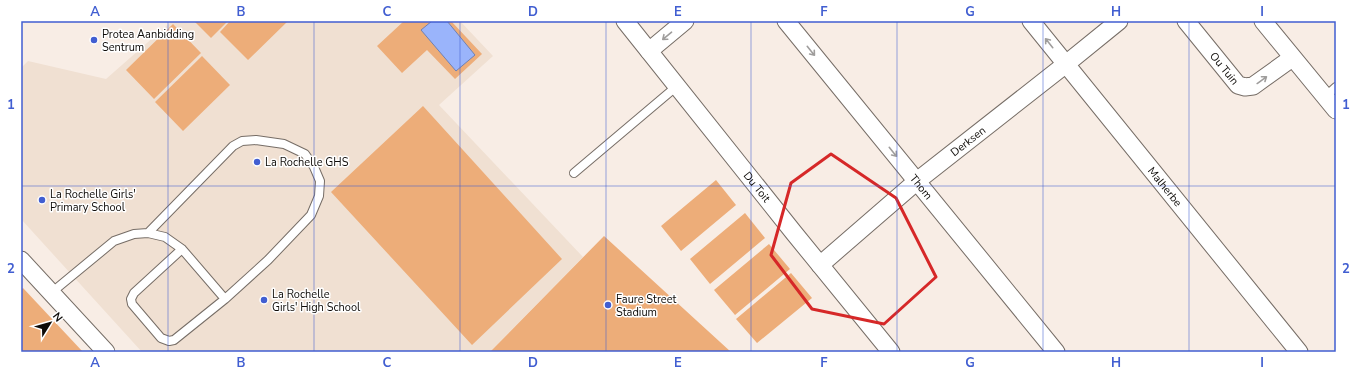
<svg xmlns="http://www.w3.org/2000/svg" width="1357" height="373" font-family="'Nunito Sans',sans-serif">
	<rect width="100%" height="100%" fill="#f8ede5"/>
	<path fill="#f0e0d2" d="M172 21H460L493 56 439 105 583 257 490 352H142L21 219V68L28 61 106 79Z"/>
	<path fill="#edad79" d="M194 21H228L211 38Z
		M230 21H288L248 60 220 32Z
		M404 21H451L482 54 455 79 427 50 402 73 377 46Z
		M173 24 201 53 154 99 126 70Z
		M202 56 230 85 183 131 155 102Z
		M423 106 562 259 472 345 331 192Z
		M716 180 736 205 681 251 661 226Z
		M745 213 765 238 710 284 690 259Z
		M604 236 731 352H490Z
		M769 244 790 269 735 315 714 290Z
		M791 273 812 298 757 343 736 319Z
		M23 288 83 352H21V290Z"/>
	<path fill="#9ab4fb" stroke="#7081b2" d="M432 21H447L475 55 456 71 421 30Z"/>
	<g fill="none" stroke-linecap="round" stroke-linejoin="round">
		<g stroke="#766d66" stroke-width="10">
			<path id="service" d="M1325 97 1336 87
				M574 173 677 86
				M148 233 233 146 242 141 256 140 284 144 305 154 314 167 320 181 319 196 311 215 268 260 225 299 174 340 169 341 161 338 132 304 131 299 134 293 182 249
				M51 293 114 241 134 234 148 233 165 237 182 249 225 299"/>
		</g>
		<g stroke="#766d66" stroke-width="19">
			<g id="minor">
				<path id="s1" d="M625 21 794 233 891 352"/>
				<path id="s2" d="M786 21 1056 352"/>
				<path id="s3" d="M1031 21 1299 352"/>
				<path id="s4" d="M1186 21 1238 85 1245 87 1253 86 1292 58"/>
				<path d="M1263 21 1336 110"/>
				<path d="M649 51 685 21"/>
				<path d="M21 260 106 352"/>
				<path id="s5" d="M820 265 917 181 1066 64 1119 21"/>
			</g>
		</g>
		<use href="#service" stroke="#fff" stroke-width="8"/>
		<use href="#minor" stroke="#fff" stroke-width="17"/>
	</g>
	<defs><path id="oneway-shaft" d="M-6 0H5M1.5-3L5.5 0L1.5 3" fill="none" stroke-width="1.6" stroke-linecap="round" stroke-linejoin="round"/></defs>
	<g stroke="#9f9d9c">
		<use href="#oneway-shaft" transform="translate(667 36) rotate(140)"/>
		<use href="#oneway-shaft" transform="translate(1049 43) rotate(-129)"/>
		<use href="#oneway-shaft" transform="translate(811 51) rotate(51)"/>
		<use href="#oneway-shaft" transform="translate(1262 80) rotate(-36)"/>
		<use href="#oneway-shaft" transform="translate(893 152) rotate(51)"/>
	</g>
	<path fill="none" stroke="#d62828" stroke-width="3" stroke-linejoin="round" d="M831 154 896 198 936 277 884 324 812 309 771 255 791 183Z"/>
	<path fill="none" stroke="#415ed1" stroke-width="1" stroke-opacity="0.55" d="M168 21V352M314 21V352M460 21V352M606 21V352M751 21V352M897 21V352M1043 21V352M1189 21V352M21 186H1336"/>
	<g fill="#415ed1" stroke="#fff" stroke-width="1.5">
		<circle cx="94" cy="40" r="4"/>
		<circle cx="257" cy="162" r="4"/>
		<circle cx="42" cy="200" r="4"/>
		<circle cx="264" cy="300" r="4"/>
		<circle cx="608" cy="305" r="4"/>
	</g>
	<g text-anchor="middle" stroke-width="3" stroke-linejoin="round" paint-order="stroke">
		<g font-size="11" fill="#0e0b08" stroke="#fff" text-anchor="start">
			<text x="102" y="38">Protea Aanbidding<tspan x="102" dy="13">Sentrum</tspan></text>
			<text x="265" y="166">La Rochelle GHS</text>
			<text x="50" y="198">La Rochelle Girls'<tspan x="50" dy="13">Primary School</tspan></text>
			<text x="272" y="298">La Rochelle<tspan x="272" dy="13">Girls' High School</tspan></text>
			<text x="616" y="303">Faure Street<tspan x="616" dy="13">Stadium</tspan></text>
		</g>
		<g font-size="11" fill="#0e0b08" stroke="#fff">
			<text dy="4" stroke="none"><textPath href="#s4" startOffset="61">Ou Tuin</textPath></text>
			<text dy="4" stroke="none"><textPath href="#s5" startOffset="193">Derksen</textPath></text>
			<text dy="4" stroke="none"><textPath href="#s3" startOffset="213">Malherbe</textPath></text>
			<text dy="4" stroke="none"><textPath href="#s1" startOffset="212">Du Toit</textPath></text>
			<text dy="4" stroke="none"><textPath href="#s2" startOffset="214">Thom</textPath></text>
		</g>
	</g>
	<rect width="1357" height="373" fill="none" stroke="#ffffff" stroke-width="44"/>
	<g transform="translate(50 323) rotate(53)" stroke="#ffffff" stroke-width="3" paint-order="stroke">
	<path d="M0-3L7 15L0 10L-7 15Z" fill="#0e0b08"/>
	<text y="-6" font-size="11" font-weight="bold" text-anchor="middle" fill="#0e0b08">N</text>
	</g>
	<rect x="22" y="22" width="1313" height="329" fill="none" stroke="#415ed1" stroke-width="1.5"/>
	<g font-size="13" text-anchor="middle" font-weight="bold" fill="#415ed1">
		<text x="95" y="16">A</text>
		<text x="241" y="16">B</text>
		<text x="387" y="16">C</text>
		<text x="533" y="16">D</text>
		<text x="678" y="16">E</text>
		<text x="824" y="16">F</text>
		<text x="970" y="16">G</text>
		<text x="1116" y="16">H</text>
		<text x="1262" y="16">I</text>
		<text x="11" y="109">1</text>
		<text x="1346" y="109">1</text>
		<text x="11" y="273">2</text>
		<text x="1346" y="273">2</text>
		<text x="95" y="367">A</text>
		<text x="241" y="367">B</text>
		<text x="387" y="367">C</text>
		<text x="533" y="367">D</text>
		<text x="678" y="367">E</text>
		<text x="824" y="367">F</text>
		<text x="970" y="367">G</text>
		<text x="1116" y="367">H</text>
		<text x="1262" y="367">I</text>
	</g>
</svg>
